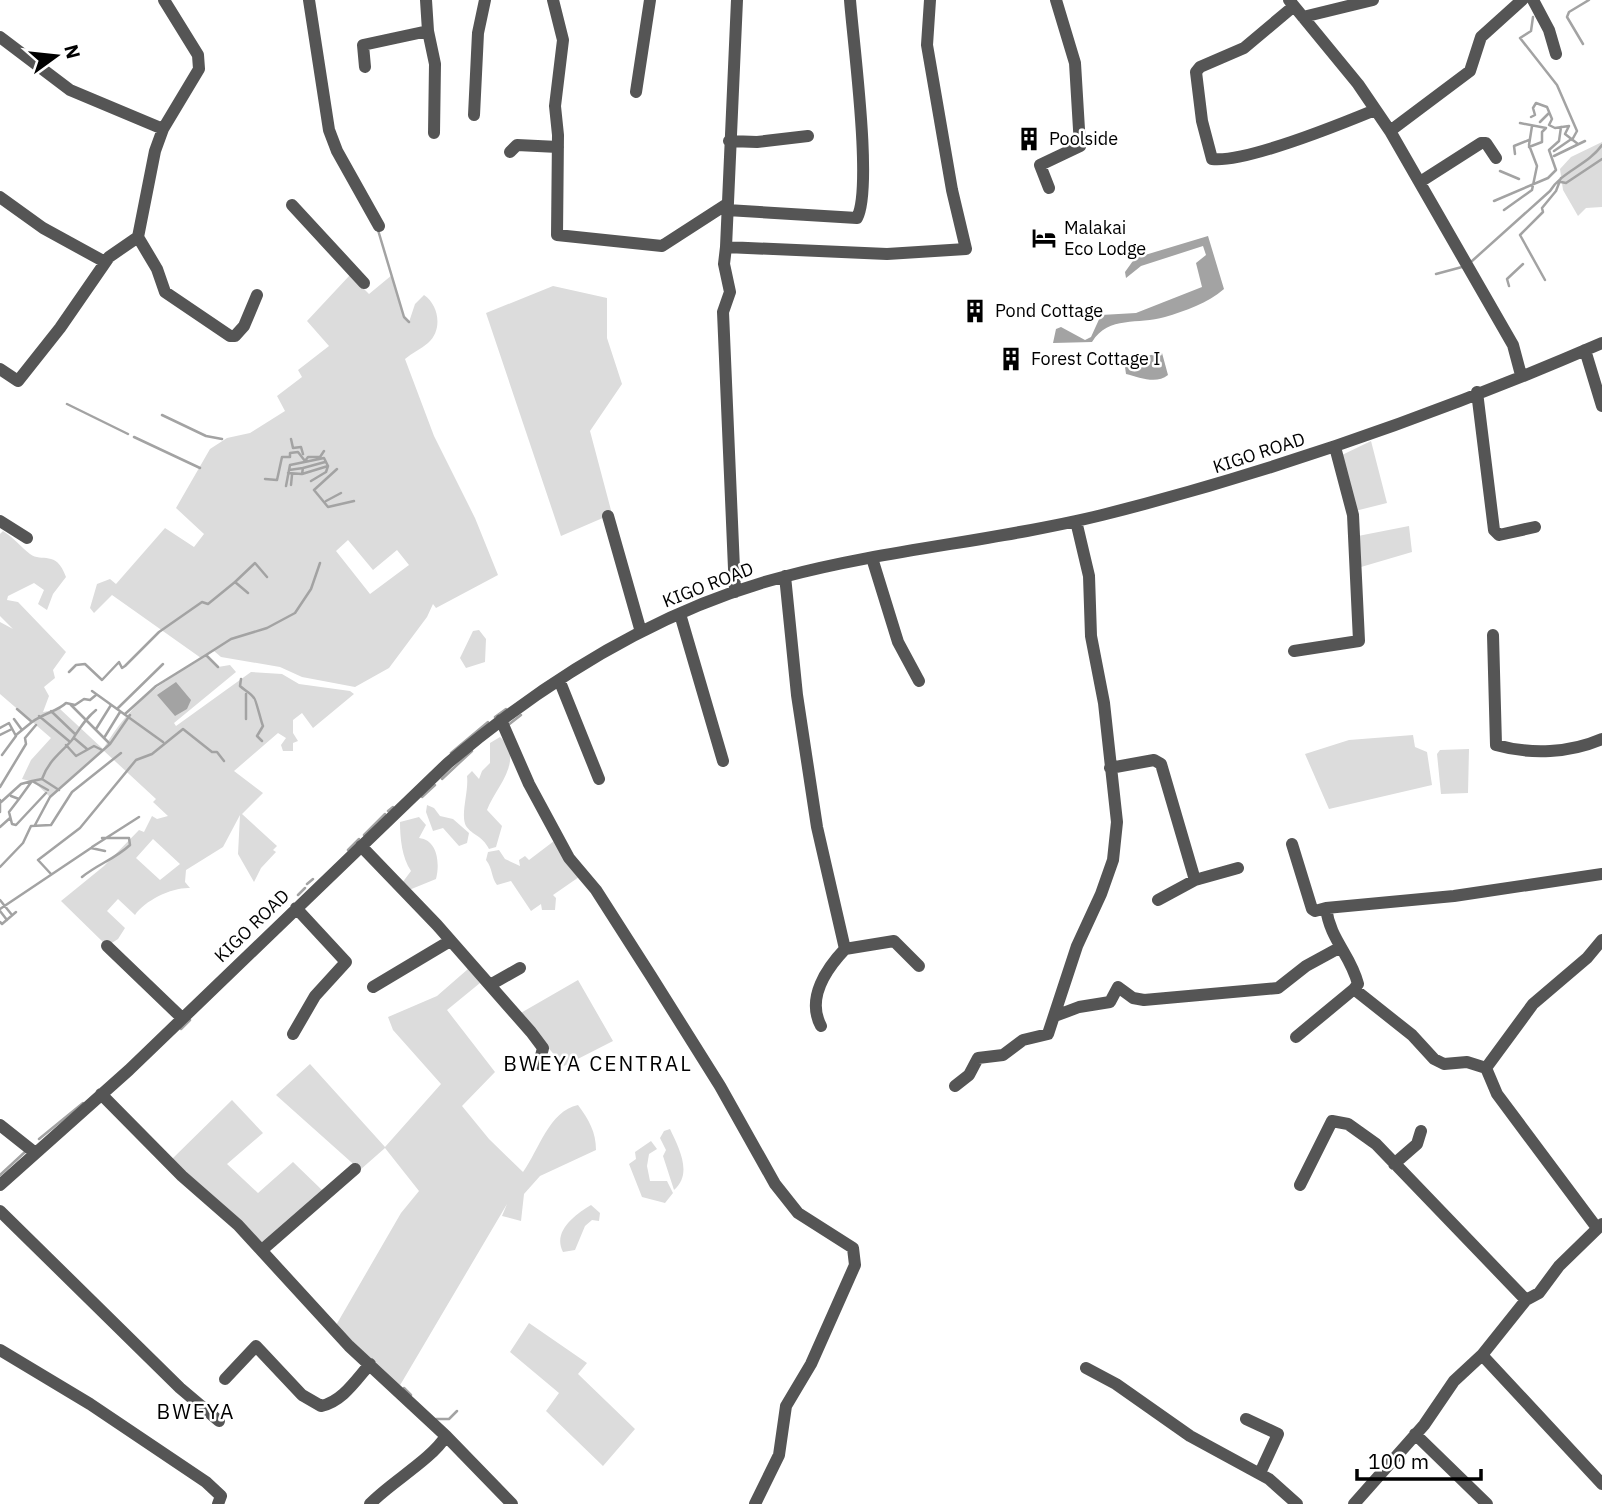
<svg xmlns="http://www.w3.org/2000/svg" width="1602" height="1504" font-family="'IBM Plex Sans',sans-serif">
	<rect width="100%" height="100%" fill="#fff"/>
	<path fill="#dcdcdc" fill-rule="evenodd" d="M1602 142V207L1586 208 1578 216 1563 190 1560 169 1571 157Z
		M350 275 369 294 392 275 404 317 409 322 415 304 424 295C439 305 443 330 428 343 421 349 412 353 405 359L434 436 475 518 498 575 436 608 433 604 427 617 389 668 355 687 302 677 280 667 221 657 214 651 207 655 218 667 230 665 236 672 174 723 176 726 251 672 282 674 299 684 350 691 354 694 313 728 302 713 293 720V733L298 741 293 743V751H283L281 745 286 738 278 733 234 771 263 793 242 814 277 846 273 850 276 852 261 868 254 882 238 854 240 815 223 847 186 870 185 882 190 888C173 887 145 900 135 915L118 899 107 911 125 928 118 939 107 946 61 901 104 866 139 830 144 832 152 816 157 819 168 816 153 802 156 799 103 750 50 797 34 782 22 779 31 760 51 738 0 694V622L13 629 0 616V534L3 531C14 538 21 547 30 554 42 563 56 549 66 577L53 594 47 610 38 604 44 590 34 583 8 596 7 600 18 602 66 652 53 670 55 678 44 687 49 696 43 712 60 709 103 749C133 701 154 688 201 658L112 595 94 613 90 608 97 584 110 579 116 584 165 528 194 547 204 534 176 508 210 449 227 438 250 433 285 411 277 396 302 377 298 370 329 346 307 321ZM348 540 373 570 397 550 409 565 370 594 336 551ZM153 839 180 864 160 880 136 858Z
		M553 286 607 298V338L622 384 590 431 612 514 561 536 486 313Z
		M1371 441 1387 503 1355 511 1342 455Z
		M1409 526 1412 552 1361 567 1358 536Z
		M479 630 486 639 485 662 466 668 460 658 473 631Z
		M1413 735 1415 747 1427 752 1432 785 1329 809 1305 754 1349 740Z
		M500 737C526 760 495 788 487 810L502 826 496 847 489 849C482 835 473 836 466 826 460 815 469 791 467 776L472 771 479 779 482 771 490 763V743Z
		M1469 749 1468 793 1441 794 1437 754 1440 750Z
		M427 805 434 808 440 816 453 819 469 833 467 843 459 846 443 828 433 831 426 812Z
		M419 817 426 825 419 838C438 840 440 864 436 879L409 890 402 883 411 871C402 858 400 838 400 822Z
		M554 841 579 877 553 895 556 898 555 910H542L541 904 531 911 511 881 497 885C491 877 493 869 486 860L488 852 499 850 505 859 520 866 519 860 525 856 529 860Z
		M468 969 480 983 447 1010 495 1072 462 1106 489 1139 523 1172C539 1150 549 1111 578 1105 589 1120 596 1132 596 1150L540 1176 524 1194 521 1221 502 1216 507 1204 399 1387 335 1327 401 1213 419 1191 385 1148 360 1170 276 1095 310 1064 385 1147 441 1084 393 1030 388 1017 437 996Z
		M578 980 613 1041 564 1066 519 1014Z
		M232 1100 263 1133 227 1164 258 1193 293 1162 323 1191 266 1242 260 1243 170 1161Z
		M670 1129C679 1148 693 1174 674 1190L663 1156 666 1150 660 1138 664 1131Z
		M651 1141 657 1149 649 1154 647 1166 650 1181H667L673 1193 665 1203 642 1197 629 1164 636 1159 635 1152Z
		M591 1205 600 1213 599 1221 592 1220 585 1226 575 1250 563 1252C552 1231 576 1214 591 1205Z
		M529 1323 587 1363 578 1374 635 1429 603 1466 546 1411 559 1393 510 1352Z"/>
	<path fill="#a3a3a3" d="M1208 236 1224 289C1208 303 1185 311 1165 317 1138 325 1109 315 1092 342L1053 343 1056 329 1061 327 1085 340 1091 337 1101 315 1136 313 1202 287 1196 263 1206 255 1203 246 1141 266 1126 278 1125 272 1135 258Z
		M1162 353 1168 375C1156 385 1139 377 1126 374L1124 360Z
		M176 682 191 700 187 709 175 716 157 695Z"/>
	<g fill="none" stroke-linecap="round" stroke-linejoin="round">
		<path stroke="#a3a3a3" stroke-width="2.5" d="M1533 17 1531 31 1520 38 1557 85 1577 131 1572 140
			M1583 44 1567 17 1569 12 1589 0
			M1531 117 1535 115 1533 108 1536 103 1547 107 1552 119 1549 125 1555 128 1569 126 1565 134 1578 144
			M1540 122 1549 113
			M1520 123 1546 128 1542 132V142L1529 147
			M1554 151 1570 140
			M1515 154 1514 146 1529 140
			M1554 156 1585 141
			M1500 171 1519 179
			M1561 182 1566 183 1602 159
			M1494 201 1548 178 1556 170 1549 150 1559 141 1561 127
			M1504 210 1532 190 1537 166 1529 145 1532 126
			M378 230 404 317 409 322
			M1472 261 1550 191C1562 171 1588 165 1602 145
			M1436 274 1462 267
			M1545 280 1520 235 1543 212 1542 208 1556 191 1561 178
			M1509 286 1507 279 1523 264
			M67 404 128 434
			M162 415 206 436 222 439
			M134 437 200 468
			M291 439 293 448 301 447 303 454
			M305 461 308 457H320L324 451
			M337 469 314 490 328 507 354 501
			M289 470 303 468
			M302 474 303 468 325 462
			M265 479 277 480 282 457H290V453L298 452 305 461
			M311 481 326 472 328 466
			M291 485 292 475
			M286 486 290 465 324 458 328 466 302 474 288 473
			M326 501 341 493
			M235 582 255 563 267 577
			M206 655 231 639 267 628 295 613 311 589 320 563
			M69 672 76 665 85 664 102 680 119 662 122 668 125 666 159 632 202 602 208 604 235 582 248 593
			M241 679 240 686C244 690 251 693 254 698 256 699 261 722 263 726L257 736 262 741
			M92 691 163 742
			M118 708 163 664
			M51 711 75 734
			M125 714 156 686 206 655 218 667
			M39 716 69 741
			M495 717 506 709
			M14 719 22 730
			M246 719V694
			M32 722C44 713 58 711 66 703L75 705 84 699 90 700 96 695
			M507 726 521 715
			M0 728 9 723 16 736 2 755
			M96 729 111 705
			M0 735 12 729
			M16 735 32 722 17 709
			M74 738 87 749
			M104 738 120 712
			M110 744 130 715
			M66 745 76 756 94 746 102 750
			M451 753 488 722
			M42 779C49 760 60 754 72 740 80 728 85 719 96 710
			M442 779 472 751
			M0 787 26 744 25 738 36 725
			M11 796 19 799 32 781 42 779 59 790
			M422 797 435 785
			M19 799 9 812 12 824 16 825 46 793
			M0 800V812
			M0 803 21 784 32 781 48 790
			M388 811 393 807
			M35 825 50 797 110 744 70 704
			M0 827 10 818
			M364 835 385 814
			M92 847 139 817
			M348 850 359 839
			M0 867 23 843 31 826 51 825 72 792 121 753
			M51 874 38 860 80 828 136 760 152 754 183 729 212 752H217L224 761
			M82 877C98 864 115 859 130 845L129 838H102
			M307 884 313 879
			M298 895 305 888
			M0 900 12 915
			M0 909 91 848 105 851
			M0 911 7 920
			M0 922 2 924 16 912
			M181 1029 190 1020
			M39 1139 83 1103
			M0 1175 26 1151
			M404 1388 411 1395
			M436 1419H449L457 1411"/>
		<path stroke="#555" stroke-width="12" d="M309 0 329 130 337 151 379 226
			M553 0 563 40 555 106 558 135 557 235 662 246 727 204
			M737 0 726 247 887 254 966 249 952 190 927 45 930 0
			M1289 0 1358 84 1390 131 1513 345 1521 375
			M1533 0 1549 30 1556 54
			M1294 6 1244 48 1200 67 1196 72 1202 121 1212 159C1246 163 1341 124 1375 110
			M1303 17 1373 0
			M428 31 435 64 434 133
			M0 37 70 90 163 129
			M365 67 363 45 428 31 426 0
			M636 92 650 0
			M474 115 478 33 485 0
			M1390 131 1470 71 1481 37 1522 0
			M729 141 757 142 808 136
			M510 152 517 145 558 147
			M1420 182 1481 143H1486L1496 158
			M1049 188 1040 165 1080 146 1075 63 1056 0
			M0 197 43 228 105 262
			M292 205 364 283
			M727 210 857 218C873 188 853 41 850 0
			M138 237 157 269 165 292 230 336H235L244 326 257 295
			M726 247 724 264 730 292 723 312 735 592
			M1585 350 1602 406
			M0 369 18 381 60 328 109 257 138 237 155 151 163 129 199 69 198 55 164 0
			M1477 392 1494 530 1499 535 1535 527
			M608 516 641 632
			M0 521 27 538
			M872 558 898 642 919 681
			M785 576 797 695 817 827 845 949 894 941 919 966
			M680 614 723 761
			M1493 635 1496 745C1531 755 1570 753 1602 739
			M1294 651 1359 641 1353 515 1335 447
			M560 682 599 779
			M501 720 529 784 569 858 596 890 651 976 720 1086 775 1184 798 1213 853 1248 855 1265 811 1364 786 1406 779 1455 755 1504
			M1110 768 1154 760 1161 764 1195 880
			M1292 844 1312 909 1315 911 1326 908
			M361 846 437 925 531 1032 543 1048 539 1064
			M1158 900 1195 880 1238 868
			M107 946 182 1018
			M490 985 520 968
			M373 987 450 941
			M1055 1016 1079 1007 1110 1002 1118 987 1133 998 1144 1000 1278 988 1306 966 1339 948
			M821 1026C806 998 827 968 845 949
			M293 1034 315 996 346 962 296 908
			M1296 1037 1354 989
			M1486 1068 1533 1004 1587 958 1602 940
			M955 1086 969 1075 978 1058 1003 1055 1023 1040 1048 1034 1077 946 1101 894 1113 860 1117 822 1104 703 1091 636 1089 576 1076 521
			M101 1094 182 1176 238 1225 349 1346 446 1436 512 1504
			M0 1125 34 1152
			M1394 1164 1417 1144 1421 1131
			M0 1185 129 1070 448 763C545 681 660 609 783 577 888 549 997 541 1102 515 1273 472 1440 413 1602 343
			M1300 1185 1332 1121 1348 1124 1376 1144 1526 1300
			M0 1211 180 1388 219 1421
			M1597 1228 1497 1094 1486 1068 1467 1062 1444 1064 1434 1059 1412 1035 1354 989 1358 984C1351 955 1330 940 1326 908L1454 896 1602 874
			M262 1250 355 1169
			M0 1350 90 1404 206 1482 221 1496 218 1504
			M1482 1355 1602 1484
			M1086 1368 1116 1384 1190 1436 1269 1479 1297 1504
			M225 1379 256 1346 302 1395 321 1406C342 1402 356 1380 370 1364
			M1246 1419 1278 1434 1260 1473
			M1415 1434 1487 1504
			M370 1504C391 1482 431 1460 446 1436
			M1354 1504 1424 1425 1454 1381 1482 1355 1526 1300 1539 1293 1559 1266 1602 1224"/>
	</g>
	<defs>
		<g id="building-bare" transform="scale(1.89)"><path d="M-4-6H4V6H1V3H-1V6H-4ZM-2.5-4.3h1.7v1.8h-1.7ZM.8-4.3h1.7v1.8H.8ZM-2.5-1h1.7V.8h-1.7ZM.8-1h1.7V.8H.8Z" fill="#000" stroke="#fff" stroke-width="2.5" paint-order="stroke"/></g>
		<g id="hotel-bare" transform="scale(1.89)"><path d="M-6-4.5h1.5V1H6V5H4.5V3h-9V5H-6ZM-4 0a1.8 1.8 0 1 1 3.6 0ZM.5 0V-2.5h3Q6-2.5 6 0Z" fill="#000" stroke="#fff" stroke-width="2.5" paint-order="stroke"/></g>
	</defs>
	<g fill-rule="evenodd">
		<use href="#building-bare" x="1029" y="139"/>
		<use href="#hotel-bare" x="1044" y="238"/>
		<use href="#building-bare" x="975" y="311"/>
		<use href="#building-bare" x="1011" y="359"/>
	</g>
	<g text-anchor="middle" stroke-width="5" stroke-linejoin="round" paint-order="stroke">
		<g font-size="18" fill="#000" stroke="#fff" text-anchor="start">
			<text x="1049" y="145">Poolside</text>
			<text x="1064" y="234">Malakai<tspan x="1064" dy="21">Eco Lodge</tspan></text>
			<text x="995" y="317">Pond Cottage</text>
			<text x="1031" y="365">Forest Cottage I</text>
		</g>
		<g font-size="18" fill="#000" stroke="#fff">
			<text transform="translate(1259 453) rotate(-18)" y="6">KIGO ROAD</text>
			<text transform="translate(708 585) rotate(-21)" y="6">KIGO ROAD</text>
			<text transform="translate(252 926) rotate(-44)" y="6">KIGO ROAD</text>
		</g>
		<g font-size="21" letter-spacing="2" fill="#000" stroke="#fff">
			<text x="598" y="1071">BWEYA CENTRAL</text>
			<text x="196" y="1419">BWEYA</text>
		</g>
	</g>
	<g transform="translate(56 56) rotate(75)" stroke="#ffffff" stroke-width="5" paint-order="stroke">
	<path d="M0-5L12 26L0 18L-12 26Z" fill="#000000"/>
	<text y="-10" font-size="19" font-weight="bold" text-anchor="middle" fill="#000000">N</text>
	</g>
	<path d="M1357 1469v10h124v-10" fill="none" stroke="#000000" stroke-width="3.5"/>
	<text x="1368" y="1469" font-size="21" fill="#000000" stroke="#ffffff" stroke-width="5" paint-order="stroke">100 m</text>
</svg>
